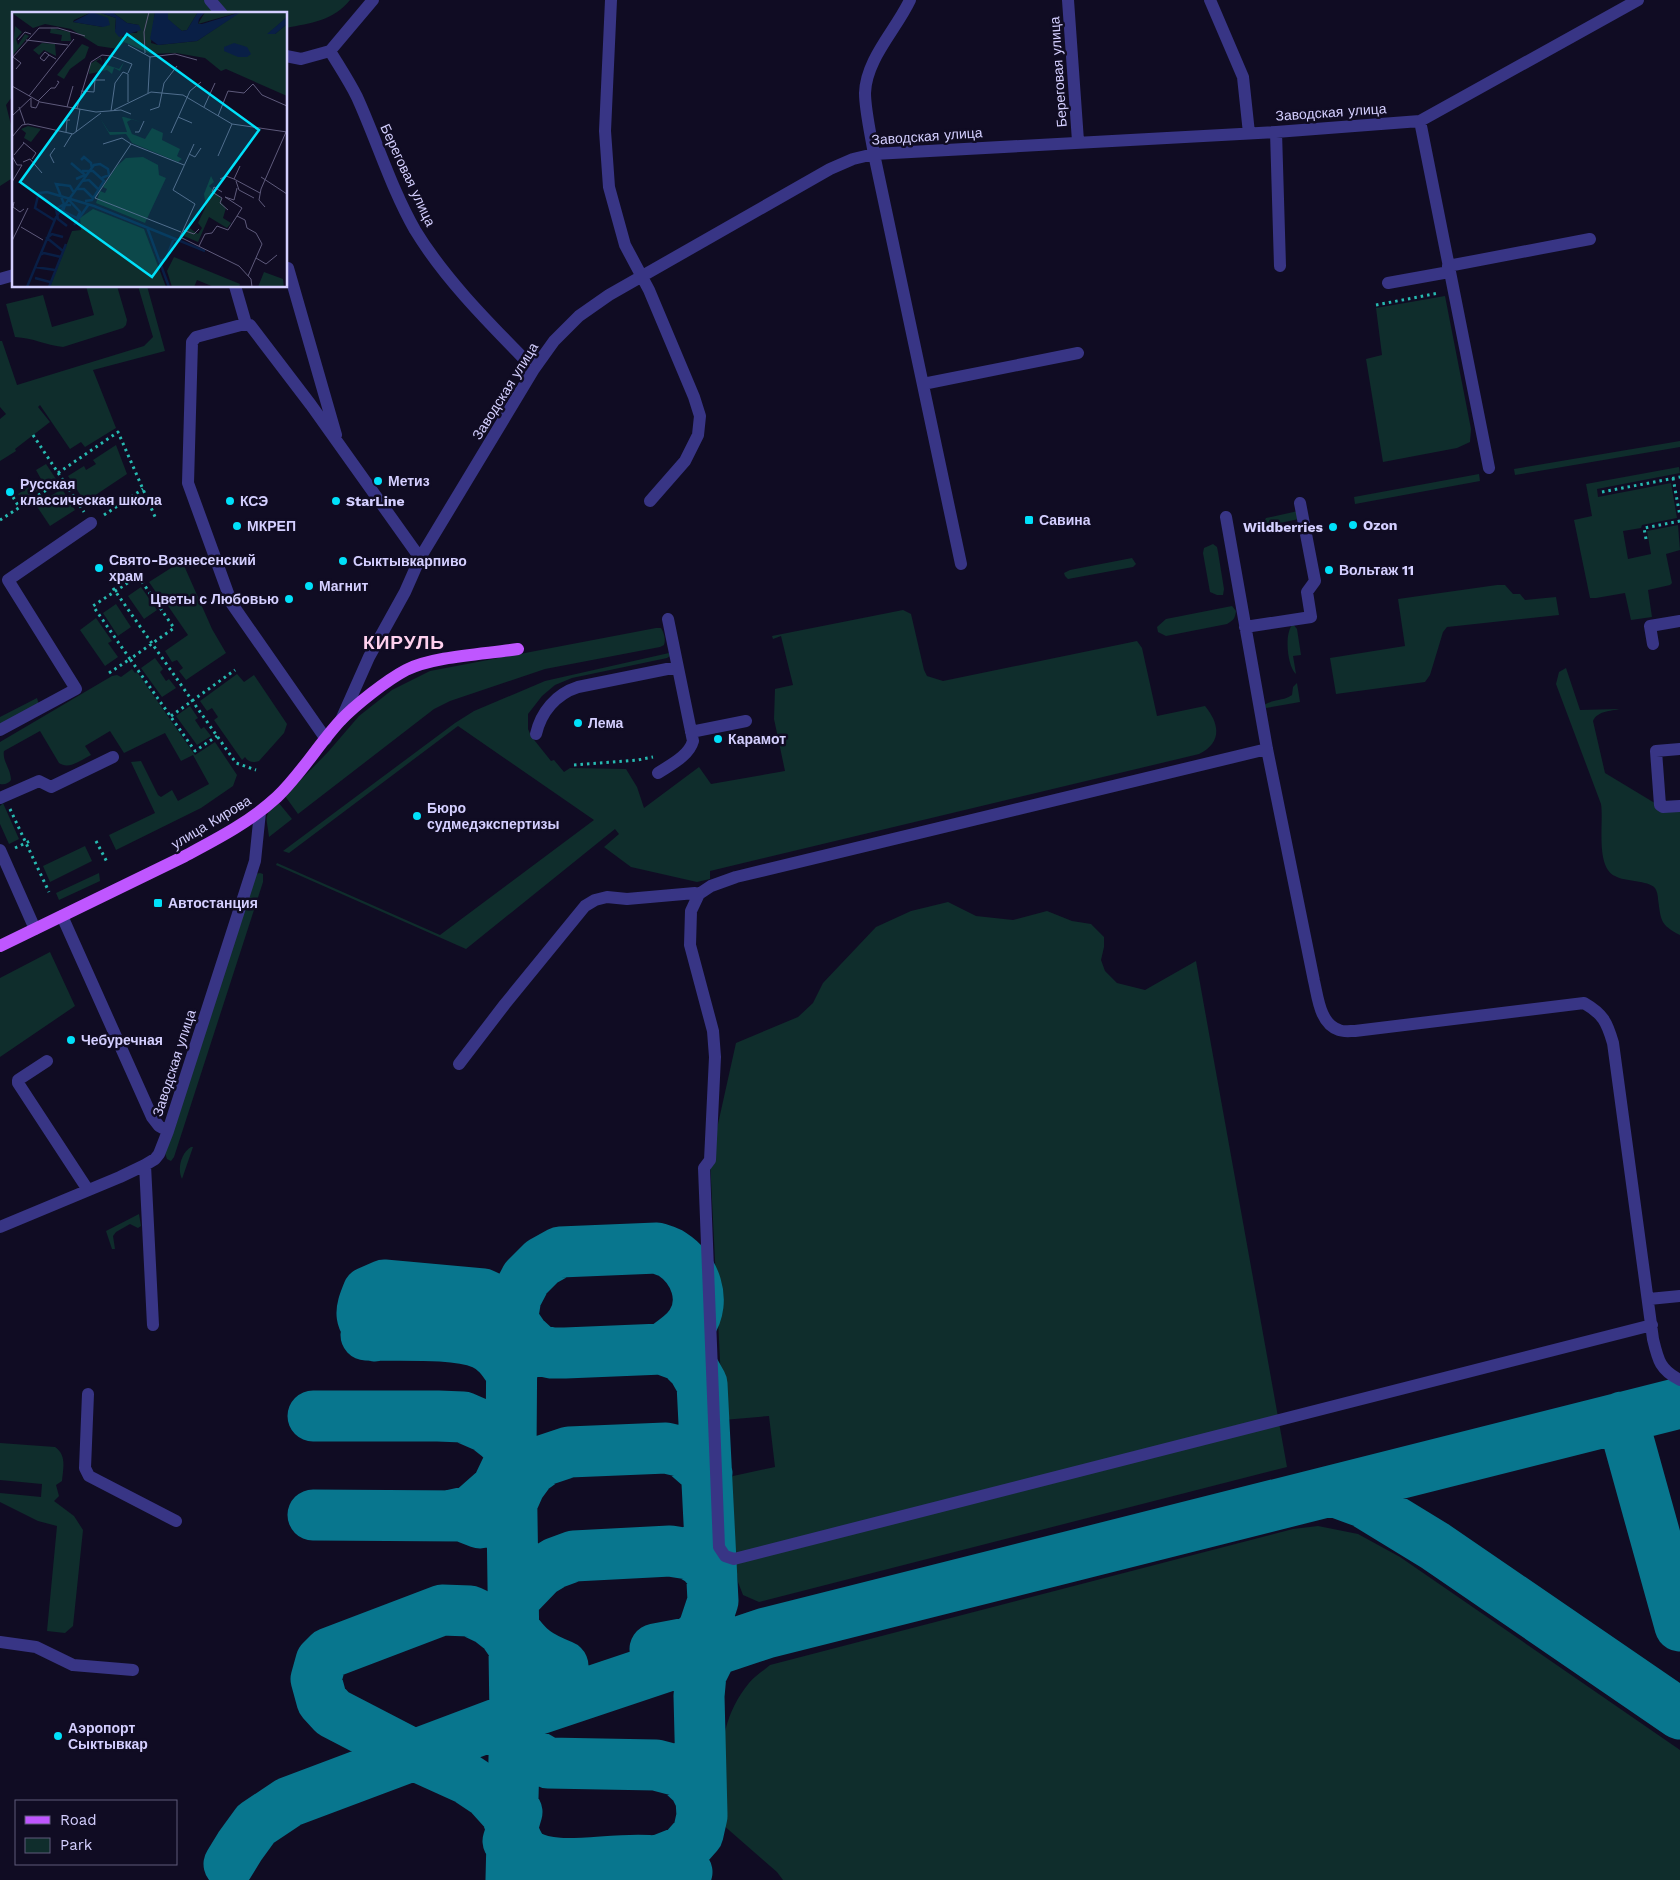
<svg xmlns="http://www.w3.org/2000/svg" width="1680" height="1880" font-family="'Work Sans',sans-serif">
	<rect width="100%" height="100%" fill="#100c23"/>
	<path fill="#0f2d2c" d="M0 0H350C333 21 311 23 286 28V14H14V94L6 105 14 137V177L0 186Z
		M86 286H117L127 320 126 325 123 328 63 347C45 345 34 338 15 337L6 304 43 295 52 327 94 315Z
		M138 286H147L165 351 93 370 116 428 85 447 81 442 70 449 40 405 38 407 50 422 15 449 16 451 0 461V419L6 414 0 407V341H2L17 385 144 346 153 337Z
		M1445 296 1471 429 1470 442 1457 448 1383 462 1366 359 1382 355 1376 308Z
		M1680 441V447L1515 475 1514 469Z
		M116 445 127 474 85 502 68 476 84 466 86 470 96 464 93 460Z
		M46 464 56 479 22 501 18 494 41 479 36 470Z
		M1679 467 1680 473 1597 489 1598 497 1671 483 1677 518 1642 525 1641 528 1623 531 1628 559 1651 554 1647 531 1678 525 1680 550 1666 554 1672 583 1670 585 1648 590 1652 617 1631 620 1625 593 1596 598H1590L1574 520 1592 516 1586 484Z
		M1479 474 1480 481 1355 504 1354 497Z
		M62 489 75 510 50 526 36 505Z
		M1298 511 1299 519 1261 527 1266 518Z
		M1213 544 1217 547 1218 552 1224 589 1223 595H1217L1210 592 1203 553 1204 548Z
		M1132 558 1136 564 1133 567 1068 579 1065 576 1064 573 1070 570Z
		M182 561 212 629 226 653 186 680 179 671 183 668 177 660 172 662 165 651 188 635 166 603 164 604 149 582Z
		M1497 585H1505L1513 594H1520L1525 600 1556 597 1559 615 1447 627 1443 632 1430 675 1425 682 1336 694 1330 658 1405 646 1398 599Z
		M141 587 157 610 144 619 128 596Z
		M116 604 131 627 118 636 103 613Z
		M1232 606 1236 611C1235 618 1234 620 1227 624L1166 636 1158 632 1157 627 1166 619Z
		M903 610 911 614 924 670 927 676 943 681 1137 641 1142 648 1157 716 1205 706C1220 724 1222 743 1199 754L710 871V879L697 882 631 867 604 847 619 834 615 829 466 949 276 865 277 863 440 935 594 820 458 726 289 853 283 851 455 723 474 711 545 681 669 653 670 656 667 658 572 678 555 685 542 696 528 714V729L531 736 551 761 554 760 564 772 570 768 626 769 637 787 644 808 699 767 711 784 785 771 774 719 775 689 793 685 781 636 773 639 772 636Z
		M96 618 112 641 108 643 118 657 105 666 80 630Z
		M1293 624 1297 629 1301 655 1293 656 1296 674C1287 666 1284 632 1293 624Z
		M656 628H661C664 633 666 639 664 645L660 647 545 669 450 701 434 709 298 814 285 796 328 752 359 716 392 690 430 671Z
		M155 658 163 669 160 672 166 681 169 679 176 688 162 697 141 668Z
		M1566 668 1580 710 1620 709C1611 711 1597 711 1593 721L1605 773 1658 805 1680 808V935C1660 925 1661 920 1658 899 1658 896 1657 891 1655 888 1648 880 1625 882 1615 876 1595 867 1604 822 1601 804L1556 684 1559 672Z
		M132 669 135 673 137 672 195 755 215 742 237 775 233 786 201 808 116 850 109 835 155 813 131 762 141 761 158 795 161 797 172 790 178 801 209 784 193 755 181 761 165 733 124 753 110 731 85 746 91 755C81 760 69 770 59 763L40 731 4 751C2 761 11 769 11 780 9 783 5 785 0 784V742L112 676 117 675 121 677Z
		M237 674 244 682 254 675 287 724 284 733 259 761C253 763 248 762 245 757L242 760 214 720 218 717 212 708 207 711 200 701Z
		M1297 683 1300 702 1266 708 1264 705C1273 699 1284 701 1292 695L1293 687Z
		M37 698 39 705 0 724V717Z
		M190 706 198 718 195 720 201 729 204 727 211 736 197 745 176 716Z
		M278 802 292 819 269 837C267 818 262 816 278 802Z
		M3 803 19 839 9 844 0 824V806Z
		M85 846 92 861 50 882 43 866Z
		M99 873 100 881 59 900 56 893Z
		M260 873 263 874V882L174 1157 171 1161 167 1159 165 1153 255 874Z
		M948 902 976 916 1013 920 1047 911 1072 921 1091 924 1104 937V947L1101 960 1105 971 1117 983 1145 990 1196 961 1287 1467 759 1602 743 1595 738 1582 724 1478 775 1467 769 1416 723 1420 710 1160 736 1043 798 1017 813 1003 823 983 876 927 911 911Z
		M50 952 75 1006 0 1057V978Z
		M191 1147H193L182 1179C177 1169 181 1153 191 1147Z
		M139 1214 141 1226 138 1228 130 1224 116 1232 113 1236 115 1249H112L106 1231Z
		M0 1443 55 1447C67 1455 63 1469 62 1481L56 1485 59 1496 54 1501 74 1516 83 1530 73 1626 65 1633 47 1631 57 1526 38 1521 0 1502V1493L41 1497 42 1484 0 1480Z
		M1318 1526 1358 1534 1400 1557 1680 1750V1880H783L777 1872 722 1824C719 1774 715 1724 749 1683 755 1676 763 1671 770 1665L1293 1529Z"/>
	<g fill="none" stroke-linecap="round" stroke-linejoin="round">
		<path stroke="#08768e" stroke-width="51" d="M366 1335C397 1336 456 1332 483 1344 497 1350 504 1362 512 1374
			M375 1336C359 1318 359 1314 368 1292L384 1285 483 1294 500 1302 524 1337 538 1350 552 1353H565L662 1349 681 1356 693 1368 702 1384 713 1601 703 1631 692 1642 655 1649
			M313 1416H438L463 1417 486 1427 500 1438 511 1451 507 1467 497 1488 471 1511 448 1516
			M1622 1417 1680 1626
			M1333 1491 1363 1502 1435 1546 1680 1714
			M512 1503 520 1485 531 1470 545 1460 569 1452 666 1448 683 1452 707 1473
			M313 1515 462 1516 480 1523
			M513 1600 540 1572 555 1563 574 1556 670 1551 689 1554 701 1561 710 1571
			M513 1627C529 1650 538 1656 563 1666
			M514 1735 529 1752 548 1763 656 1765 679 1771 694 1785 701 1799 702 1816 698 1834 683 1851 655 1862
			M517 1812 512 1829C515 1837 519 1847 525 1853 561 1880 645 1843 687 1872
			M702 1814 699 1696 701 1674 713 1650
			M508 1841 512 1829 506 1813 488 1793 467 1779 414 1755 333 1713 322 1701 316 1679 321 1661 329 1653 442 1610 470 1611 489 1620 503 1631 514 1647
			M229 1864 240 1846 256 1824 289 1802 515 1717 766 1633 1680 1403
			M511 1880 515 1717 511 1451 512 1321 516 1297 526 1278 542 1262 560 1252 657 1248C662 1250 667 1251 672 1254 695 1269 707 1300 691 1324 684 1335 672 1342 662 1349"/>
		<path stroke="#27bab1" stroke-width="3" stroke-dasharray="2.5 4" stroke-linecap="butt" d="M1376 305 1439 293
			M33 435 84 512
			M58 473 118 432 156 519
			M1673 478 1680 516
			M1602 492 1680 477
			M13 497 19 507
			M104 515 143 489
			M0 520 62 480
			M1646 539 1644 528 1680 521
			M138 576 174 628 130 659 93 606Z
			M113 588 236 763 256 770
			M109 673 130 659 195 751 217 736
			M171 716 235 670
			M574 765 638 760 653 757
			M10 809 49 892
			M96 841 108 864
			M15 848 30 841"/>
		<path stroke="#383585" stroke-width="12" d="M210 0 222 14
			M611 0 605 131 609 187 625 245 649 290 694 397 700 416 698 435 685 461 650 501
			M910 0C896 30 866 59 865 93 865 110 871 136 874 154L961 564
			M1068 0 1078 141
			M1210 0 1243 77 1249 133
			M330 51C339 66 349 81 357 97 377 141 391 188 415 230 446 281 492 326 534 369
			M286 56 301 59 330 51 373 0
			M1420 121 1489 468
			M1276 132 1280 266
			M1448 266 1590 239
			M288 268 336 435
			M0 279 14 275
			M1388 283 1449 272
			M235 286 246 324
			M923 384 1078 353
			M1226 517 1267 749 1314 981C1318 998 1320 1024 1339 1030 1343 1032 1350 1031 1355 1031L1584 1003C1603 1014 1607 1022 1613 1043L1653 1339C1658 1360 1660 1370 1680 1380
			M1245 627 1311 617 1307 592 1315 581 1300 503
			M1653 644 1650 626 1680 621
			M341 720 369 657 405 592 420 558 534 369 554 341 579 316 609 295 830 169 853 159 874 154 1276 132 1420 121 1638 0
			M0 730 76 689 8 580 91 523
			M691 732 746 721
			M536 734C541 712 556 694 578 687L677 667
			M326 739 232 604 188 483 192 342 196 337 241 325H250L311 405 420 558
			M1267 749 736 877 711 886 699 894 691 911 690 945 713 1031 715 1057 710 1160 704 1168 719 1547 725 1556 734 1559 1652 1325
			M1680 749 1656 751 1660 805 1663 807 1680 806
			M658 773C670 765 689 756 693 741L668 619
			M0 798 39 781 51 787 113 757
			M0 850 35 929
			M62 916 152 1117 159 1126 168 1131
			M47 1061 18 1080V1083L88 1190
			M459 1064 505 1004 585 906 595 900 607 897 627 899 695 893 699 894
			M145 1165 153 1325
			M0 1227 120 1177 145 1165 155 1159 159 1154 168 1131 255 861 260 812
			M1649 1299 1680 1296
			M88 1394 85 1468 89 1476 176 1521
			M0 1642 36 1647 73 1665 133 1670"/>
		<path stroke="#bf56ff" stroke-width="12" d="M0 946 185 856C217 839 250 822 277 797 301 774 318 745 340 721 355 705 387 680 406 670 433 656 487 654 518 649"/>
	</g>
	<g fill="#00e1fa" stroke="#100c23" stroke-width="2">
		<circle cx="378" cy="481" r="5"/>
		<circle cx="10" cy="492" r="5"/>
		<circle cx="230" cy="501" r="5"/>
		<circle cx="336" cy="501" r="5"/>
		<rect x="1024" y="515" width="10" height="10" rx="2.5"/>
		<circle cx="1353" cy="525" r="5"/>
		<circle cx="237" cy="526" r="5"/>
		<circle cx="1333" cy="527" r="5"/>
		<circle cx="343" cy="561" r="5"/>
		<circle cx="99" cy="568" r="5"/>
		<circle cx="1329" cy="570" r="5"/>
		<circle cx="309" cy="586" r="5"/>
		<circle cx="289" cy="599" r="5"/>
		<circle cx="578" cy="723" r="5"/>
		<circle cx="718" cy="739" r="5"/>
		<circle cx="417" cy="816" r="5"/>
		<rect x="153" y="898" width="10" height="10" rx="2.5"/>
		<circle cx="71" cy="1040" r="5"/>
		<circle cx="58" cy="1736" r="5"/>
	</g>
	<g text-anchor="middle" stroke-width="5" stroke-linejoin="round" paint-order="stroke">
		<g font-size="14" fill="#d4cfff" stroke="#100c23">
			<text transform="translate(1058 72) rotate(-94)" y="5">Береговая улица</text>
			<text transform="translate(1331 112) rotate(-4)" y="5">Заводская улица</text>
			<text transform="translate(927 136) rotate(-4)" y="5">Заводская улица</text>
			<text transform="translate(408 175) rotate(65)" y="5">Береговая улица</text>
			<text transform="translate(505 391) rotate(-58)" y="5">Заводская улица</text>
			<text transform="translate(211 822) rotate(-31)" y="5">улица Кирова</text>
			<text transform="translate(174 1063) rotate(-72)" y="5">Заводская улица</text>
		</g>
		<g font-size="14" font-weight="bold" fill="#d4cfff" stroke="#100c23" text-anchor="start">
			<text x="388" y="486">Метиз</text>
			<text x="20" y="489">Русская<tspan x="20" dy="16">классическая школа</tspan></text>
			<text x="240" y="506">КСЭ</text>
			<text x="346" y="506">StarLine</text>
			<text x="1039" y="525">Савина</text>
			<text x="1363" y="530">Ozon</text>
			<text x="247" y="531">МКРЕП</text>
			<text x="1323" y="532" text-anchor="end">Wildberries</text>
			<text x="109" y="565">Свято-Вознесенский<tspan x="109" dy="16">храм</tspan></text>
			<text x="353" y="566">Сыктывкарпиво</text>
			<text x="1339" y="575">Вольтаж 11</text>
			<text x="319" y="591">Магнит</text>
			<text x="279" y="604" text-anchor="end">Цветы с Любовью</text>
			<text x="588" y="728">Лема</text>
			<text x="728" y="744">Карамот</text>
			<text x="427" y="813">Бюро<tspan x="427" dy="16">судмедэкспертизы</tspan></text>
			<text x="168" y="908">Автостанция</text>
			<text x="81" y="1045">Чебуречная</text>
			<text x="68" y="1733">Аэропорт<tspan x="68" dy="16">Сыктывкар</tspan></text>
		</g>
		<g font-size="19" font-weight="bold" letter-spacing="1" fill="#ffd1ee" stroke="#100c23">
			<text x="404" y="649">КИРУЛЬ</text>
		</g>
	</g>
	<g transform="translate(12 12)">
		<rect width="275" height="275" fill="#100c23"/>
		<path d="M86 0 104 6 103 17 112 26 115 21H125L127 13 115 11 100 0H143L139 31 146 33 185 29 228 0 186 12 193 0H275V5L256 22H263L275 12V84L214 57 209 59 193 46 164 41 139 42 112 30 106 37 86 34 59 17 33 12 21 16 0 1ZM80 0 91 15 61 10 62 8ZM156 0H186L175 18 170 19 155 7ZM3 14 10 20 4 27 6 33 13 22 17 24 0 44ZM39 16 58 20 59 29H49L50 23 38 21ZM30 31 43 32 44 44 32 38 27 43 21 38ZM70 32 77 35 73 46 58 57 52 67 45 63ZM93 44 95 53 107 57 112 50 108 59 102 56 100 62 95 58 77 62 78 52 89 45 90 50 88 47 84 49 92 55ZM89 105H112L119 107 131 111 120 107 115 110 120 122 133 127 140 116 151 121 150 128 168 137 165 144 170 147 166 150 120 131 114 122 98 123 88 106 97 120H115L110 105ZM16 114 29 117 19 130 12 126 14 121 9 117ZM131 145 146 153 147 163 154 166 133 211 84 191 88 179 93 181 95 177 91 175 105 154 114 146ZM199 164 202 170 197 174 210 187 209 190 214 196 211 206 219 211 215 216 197 205 186 230 172 224 176 215 186 222 190 216 186 211 194 194 192 182ZM81 197 132 217 154 275H38L60 219 69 218 68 206ZM162 245 228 272 227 275H202L185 268 182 275H160L155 259ZM252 260 271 267 272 275H246Z" fill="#0f2d2c" fill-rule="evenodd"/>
		<path d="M80 0 96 6 98 13 91 15 61 10ZM86 0H100L115 11 127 13 129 18 107 25 103 20 104 6ZM143 0H156V7L170 19 175 18 186 0H193L187 7 186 12H190L229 0 185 29 146 33 138 27ZM275 5V12L263 22H255ZM222 31 235 35 239 42 235 45H226L212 39V35Z" fill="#091f46"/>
		<path fill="none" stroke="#091f46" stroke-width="2.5" d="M69 148 72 145 79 151 80 157M59 151 73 163 64 167M70 159H81L92 169 80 188 73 189M70 169 77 168 87 178M64 177H72L81 186M27 180 23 196 42 208M27 181 35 180 82 194 193 239M27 182 44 197 46 207 55 214M57 188 68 200 65 206 51 199 53 193H59M44 197 52 192 44 172 58 174 62 181M62 213 77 192M135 215 157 275M51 239 35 226 40 222 51 225M28 243 32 241 49 245M148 249 154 247 162 226M23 255 43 258M23 266 38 270M15 275 44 205 82 153 88 152 96 157 97 163 90 166M37 275 54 232"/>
		<path fill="none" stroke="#5e5a7b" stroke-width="1" d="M6 28 13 20 19 22M14 28 56 33M116 33 138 45M133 41 132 20 137 0M37 43 32 49 28 46 33 40 37 43 44 47M1 45 9 51 4 57M138 45 163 42 185 48M0 46 27 16H46L73 24M0 74 28 90 84 100 109 98 119 102M69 79 82 80 83 68H93M136 81 138 45M17 84 62 27M19 86V95L24 96 27 90M26 89 39 76H43L47 70 45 69M7 95 13 112M55 95 61 74M192 95 203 71M65 96 79 50 90 43 99 44 120 52 116 61M102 98 139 80 171 83 220 112 275 120M138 98 147 95 152 71 165 54M99 99 103 71 111 60 116 62V90M0 104 19 86M206 104 216 79 232 81 241 72 250 83 275 94M166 105 180 111M54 120 55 108H58M64 120 68 97M123 120H127L132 109M159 121 178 79 189 70M0 125 10 113 16 112 61 122 89 101M11 130 24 141 20 147M91 132 110 126 119 132M182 132 161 178 183 192 168 225 227 254 239 267 240 275M52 135 60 122M177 142 183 145 189 136M2 143 12 131M0 144 5 153H10M206 144 220 112M11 150 18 147 30 161M42 151 38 143 43 136M228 154 222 167 248 181M249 165 275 182M208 167 214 164 222 167M224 169 227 178 242 186M0 170 10 153M210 180 202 175 200 180 210 186M213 185 230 196 225 204M213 185 222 188 225 176M210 186 208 191 216 198M2 190 1 195 8 200 12 197M253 195 247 188 249 177 274 120M9 215 31 228M171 218 182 222 187 217M169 220 83 186 119 132 172 153M0 229 16 196M187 234 193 222 200 221 205 214 216 218 225 204 233 208 235 216 244 221 250 232 236 264M244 246 254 252 265 243"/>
		<path fill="#00e1fa" fill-opacity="0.15" stroke="#00e1fa" stroke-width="2.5" d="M115 22 247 118 140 265 8 170Z"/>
		<rect width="275" height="275" fill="none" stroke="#d4cfff" stroke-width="2.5"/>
	</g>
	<rect x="15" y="1800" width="162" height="65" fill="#100c23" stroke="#5e5a7b"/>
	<rect x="25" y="1816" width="25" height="8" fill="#bf56ff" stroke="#5e5a7b"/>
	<text x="60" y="1825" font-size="15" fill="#d4cfff">Road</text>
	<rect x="25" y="1838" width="25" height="15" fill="#0f2d2c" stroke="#5e5a7b"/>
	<text x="60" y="1850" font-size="15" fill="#d4cfff">Park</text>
</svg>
